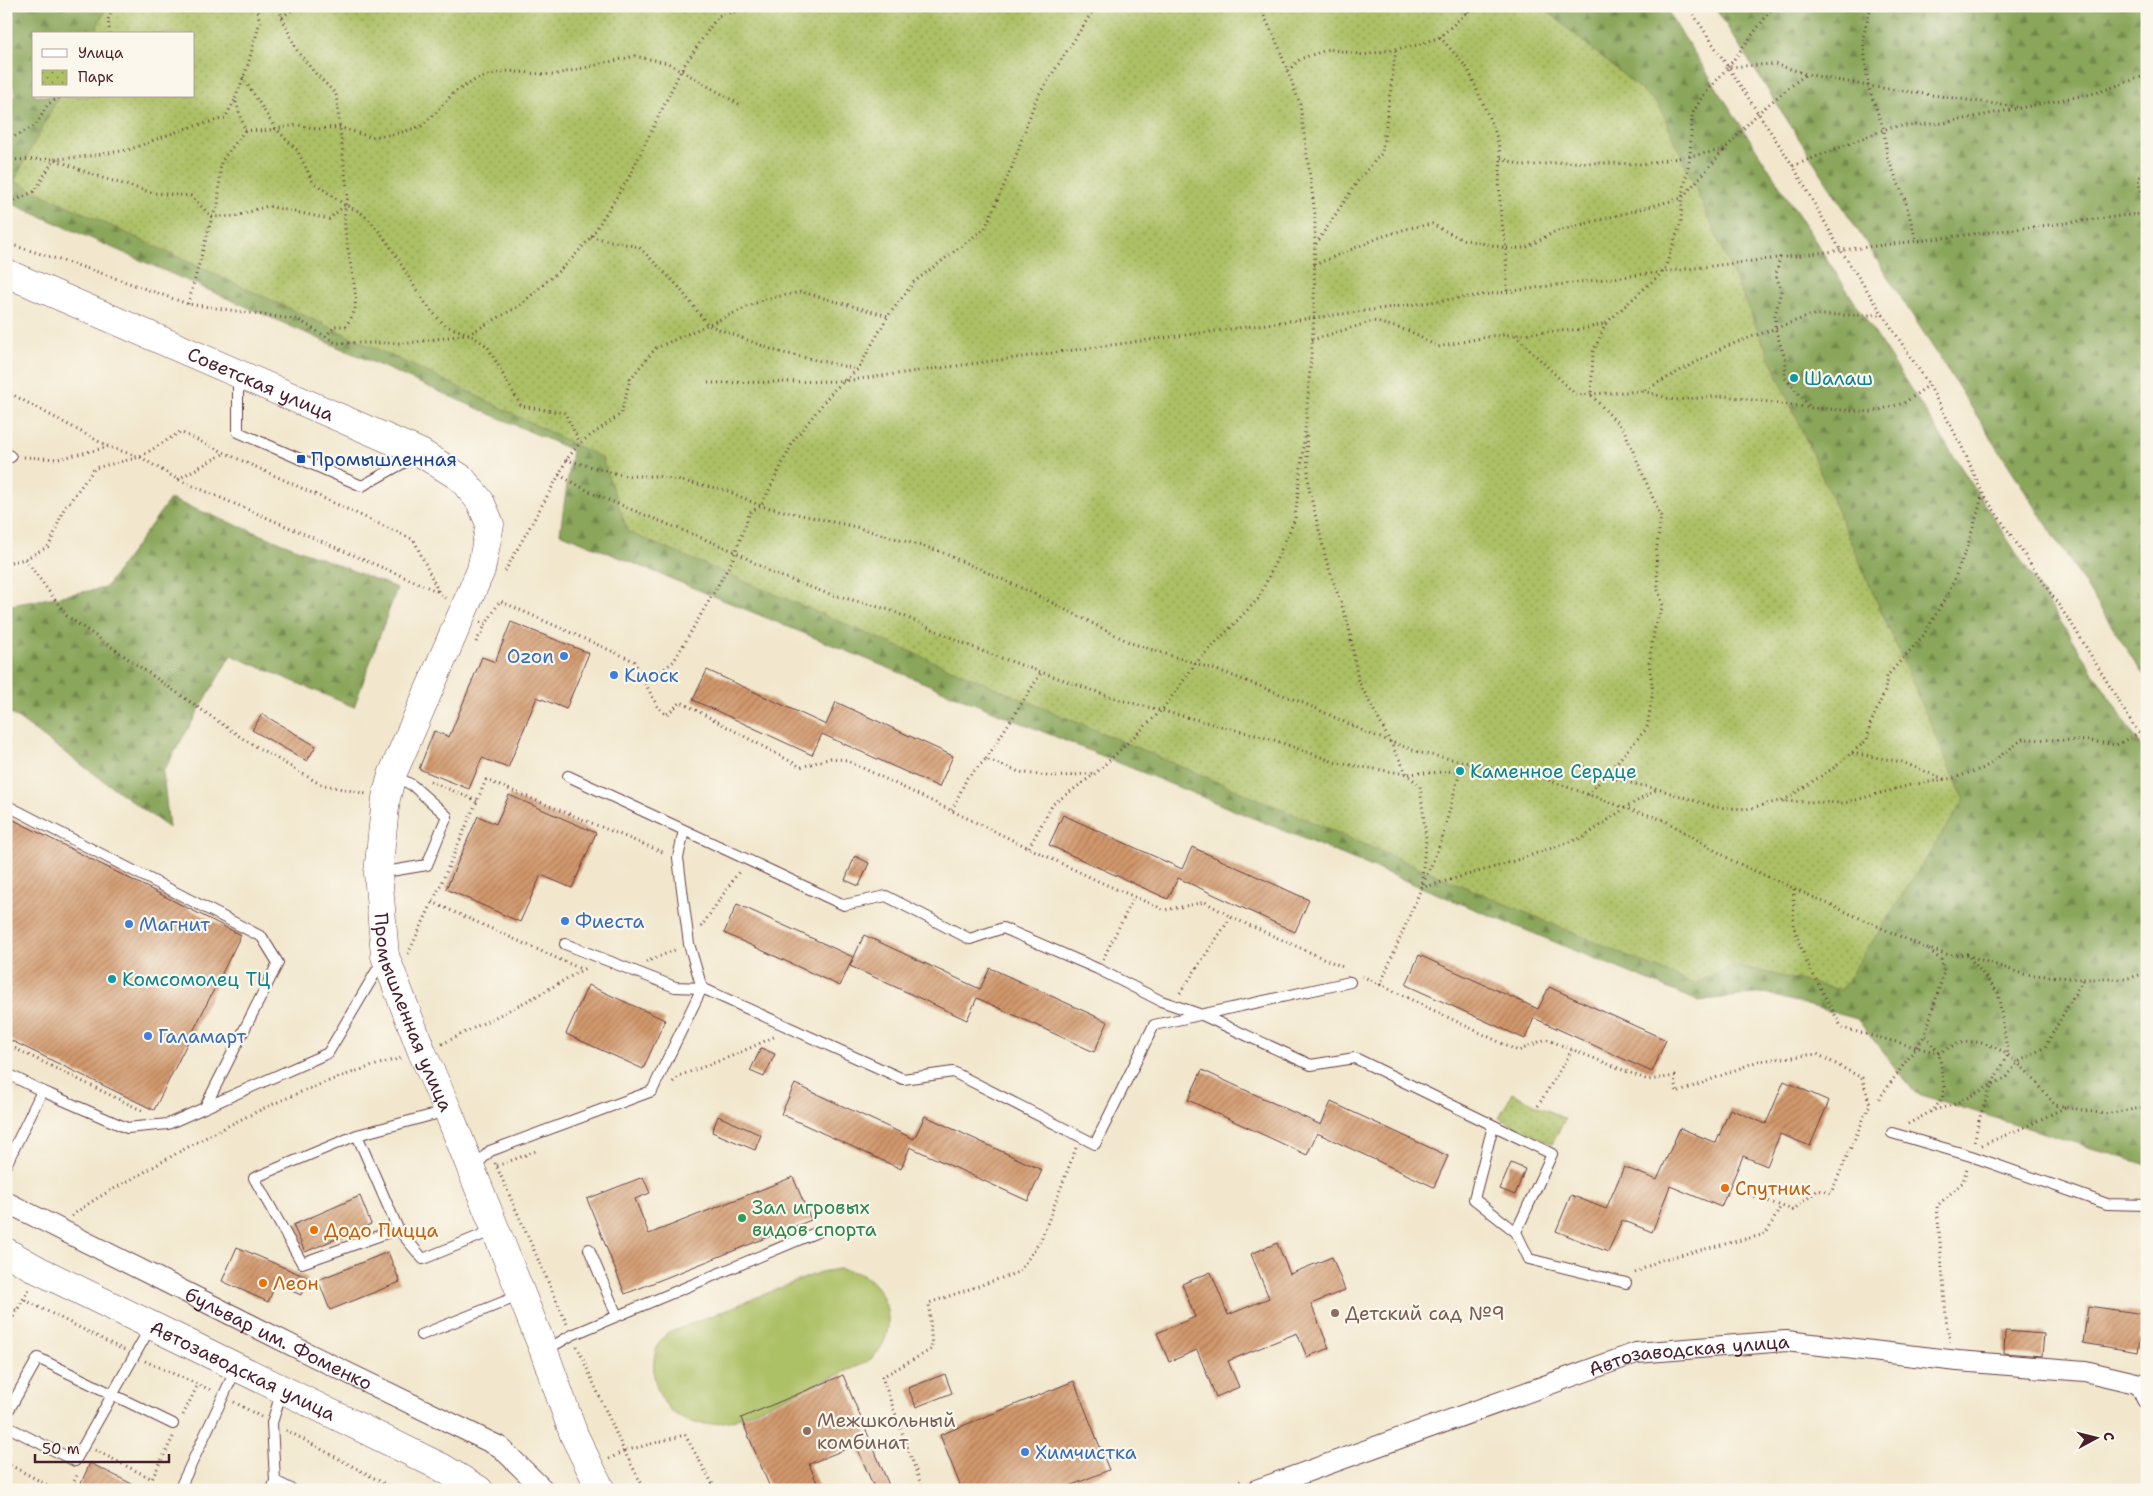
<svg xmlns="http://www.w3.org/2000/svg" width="2153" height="1496" font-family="'Shantell Sans',sans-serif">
	<defs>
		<pattern id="forest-firs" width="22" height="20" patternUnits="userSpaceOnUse" patternTransform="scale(1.25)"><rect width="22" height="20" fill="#89a65a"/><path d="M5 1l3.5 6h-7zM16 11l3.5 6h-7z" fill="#72874b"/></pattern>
		<pattern id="park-dots" width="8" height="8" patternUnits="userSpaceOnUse" patternTransform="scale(1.25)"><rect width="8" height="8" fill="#acc065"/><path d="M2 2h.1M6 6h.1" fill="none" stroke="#8e9b53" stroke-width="1.8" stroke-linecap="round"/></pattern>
		<pattern id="building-hatch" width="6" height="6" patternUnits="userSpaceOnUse" patternTransform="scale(1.25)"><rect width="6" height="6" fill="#d1986c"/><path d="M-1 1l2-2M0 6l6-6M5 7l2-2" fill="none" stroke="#ac7b59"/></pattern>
	</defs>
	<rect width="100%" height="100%" fill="#fbf7ec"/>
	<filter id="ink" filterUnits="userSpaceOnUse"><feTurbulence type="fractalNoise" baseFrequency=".02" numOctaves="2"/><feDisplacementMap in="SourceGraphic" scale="10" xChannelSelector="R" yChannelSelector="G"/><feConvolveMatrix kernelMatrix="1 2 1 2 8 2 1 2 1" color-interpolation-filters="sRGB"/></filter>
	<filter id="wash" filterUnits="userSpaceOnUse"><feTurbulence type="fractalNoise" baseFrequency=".0096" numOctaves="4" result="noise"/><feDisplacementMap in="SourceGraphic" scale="20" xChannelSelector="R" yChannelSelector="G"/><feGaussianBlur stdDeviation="1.12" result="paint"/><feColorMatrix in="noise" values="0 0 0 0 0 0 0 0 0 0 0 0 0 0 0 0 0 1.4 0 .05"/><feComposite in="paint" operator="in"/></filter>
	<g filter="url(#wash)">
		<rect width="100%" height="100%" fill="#f2e7cd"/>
		<path fill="url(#forest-firs)" stroke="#6a6242" fill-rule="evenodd" d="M6 6H1664L2147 756V1165L1915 1093 1857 1019 1764 993 1698 1001 560 533 572 450 6 201V103L16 94 6 69ZM34 34H194V96H34Z
			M1714 6H2147V681Z
			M170 499 397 588 354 707 231 655 163 772 169 828 6 710V606L105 588Z"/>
		<path fill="url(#park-dots)" stroke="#7b7048" d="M108 6H1541L1659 105 1964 800 1841 990 1734 965 1694 984 628 532 602 458 461 388 14 181 59 96H194V34H93Z
			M1512 1093 1565 1119 1552 1144 1499 1118Z"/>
		<path fill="#acc065" stroke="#7b7048" d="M839 1269C850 1271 863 1273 871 1281 891 1300 895 1335 875 1355 872 1359 867 1361 863 1364L733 1420C721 1423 708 1425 695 1423 662 1417 646 1377 657 1347 659 1343 663 1338 666 1334L820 1272Z"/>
		<g id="blocks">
			<path fill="url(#building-hatch)" d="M511 622 589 653 566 709 537 697 508 768 482 758 469 789 419 769 434 731 449 737 482 657 495 662Z
				M707 670 826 725 836 702 953 756 939 787 822 734 812 755 693 700Z
				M262 714 316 746 307 761 252 730Z
				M509 795 596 833 572 888 541 875 520 922 446 889 478 816 496 824Z
				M1063 815 1182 869 1192 847 1309 900 1295 932 1178 878 1168 899 1049 845Z
				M6 816 241 935 154 1110 6 1038Z
				M855 856 869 863 859 886 845 880Z
				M737 904 853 957 840 986 724 933Z
				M864 935 980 989 990 968 1108 1022 1094 1052 977 998 967 1020 850 966Z
				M1419 955 1538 1009 1549 987 1666 1040 1652 1072 1534 1018 1525 1039 1406 985Z
				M588 985 665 1020 643 1069 566 1034Z
				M761 1048 775 1054 764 1077 750 1071Z
				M1202 1070 1321 1125 1331 1102 1448 1156 1434 1187 1317 1133 1307 1155 1188 1100Z
				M1784 1081 1829 1101 1810 1146 1780 1134 1767 1166 1743 1156 1721 1207 1670 1186 1652 1232 1622 1220 1608 1252 1556 1231 1571 1195 1606 1209 1624 1167 1657 1180 1680 1128 1716 1143 1730 1109 1766 1124Z
				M795 1084 914 1139 925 1116 1042 1170 1028 1201 910 1147 901 1169 781 1114Z
				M718 1116 761 1135 755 1150 712 1132Z
				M1511 1163 1525 1169 1515 1195 1500 1189Z
				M643 1177 650 1193 635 1199 649 1234 793 1177 811 1220 625 1294 587 1199Z
				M360 1196 371 1224 305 1252 293 1225Z
				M1277 1243 1290 1274 1332 1257 1345 1290 1311 1304 1329 1348 1307 1357 1297 1333 1228 1361 1239 1387 1216 1397 1197 1350 1169 1362 1157 1333 1195 1317 1182 1284 1211 1272 1228 1315 1269 1298 1251 1254Z
				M237 1247 308 1278 301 1295 276 1284 268 1302 222 1281Z
				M388 1252 400 1282 330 1310 318 1280Z
				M2088 1306 2144 1314 2138 1352 2083 1343Z
				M2005 1331 2044 1334 2042 1356 2004 1353Z
				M945 1374 952 1393 916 1407 908 1388Z
				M843 1375 891 1490H875L856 1445 809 1464 820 1490H771L741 1418Z
				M1074 1381 1109 1470 1060 1490H962L940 1435Z
				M90 1463 144 1490H78Z"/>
		</g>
	</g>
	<g filter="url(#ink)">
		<use href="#blocks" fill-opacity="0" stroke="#633d43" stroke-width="1"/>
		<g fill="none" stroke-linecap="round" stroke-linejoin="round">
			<g stroke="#633d43" stroke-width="12">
				<path id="lane" d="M238 376V432L362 486 416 456
					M6 453 11 457
					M568 776 684 830
					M6 805 262 937 278 963 205 1107
					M379 873 427 865 447 816 412 785 393 775
					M565 944 675 987 702 988 689 944 678 858 684 830 844 905 886 896 970 939 1003 928 1098 969 1161 1001 1202 1015 1311 1065 1355 1058 1552 1154 1516 1232 1529 1259 1626 1283
					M6 1073 42 1091 127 1128 168 1124 328 1053 383 960
					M1493 1126 1474 1199 1516 1232
					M1892 1133 1971 1156 2107 1204 2147 1205
					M357 1135 447 1111
					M6 1165 42 1091
					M473 1168 490 1151 652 1091 702 988 903 1079 953 1072 1095 1144 1154 1025 1350 982
					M398 1229 302 1263 254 1178 357 1135 398 1229 423 1259 494 1230
					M589 1249 617 1316
					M421 1335 521 1295
					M546 1350 572 1335 820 1231
					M6 1415 38 1358 173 1424
					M6 1426 75 1461 151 1326
					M275 1481 293 1490
					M179 1490 237 1367
					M272 1490 275 1481 272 1423 282 1390"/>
			</g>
			<g stroke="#633d43" stroke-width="22">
				<g id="street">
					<path id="s1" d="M6 1202 313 1356 500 1447 543 1489"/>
					<path id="s2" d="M1256 1490 1636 1353 1786 1341 1958 1361 2085 1371 2140 1384 2147 1399"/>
				</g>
			</g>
			<g stroke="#633d43" stroke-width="29">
				<g id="secondary">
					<path id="s3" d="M6 273 421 453 461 478 480 501 490 524 481 570 392 775 386 798 378 873 385 956 422 1052 448 1111 544 1351 574 1435 601 1490"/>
					<path id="s4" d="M6 1252 38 1270 441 1467 479 1490"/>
				</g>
			</g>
			<path stroke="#633d43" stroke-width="3" stroke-dasharray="1 4" stroke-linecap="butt" d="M274 6 279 10 296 49 314 72 336 94 348 198C336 223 359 280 355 308 354 314 349 321 346 326H335L326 336
				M1459 6 1468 13
				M1688 6 1793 166 1840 249 1929 385 1961 445 1983 494 2075 629 2132 723 2147 743
				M1871 6 1863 38 1868 86 1884 130 1887 156 1905 200 1916 240
				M282 17 297 6
				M110 34 108 20 113 6
				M1440 37 1468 69 1496 134 1501 158 1499 183 1501 217 1506 248 1507 292
				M1728 67 1774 6
				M1288 71 1300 59 1329 49 1363 55 1418 45 1440 37 1474 6
				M243 77 275 128 297 150 313 182 345 205
				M245 130 263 131 297 125 318 129 339 127 370 137 396 134 421 126 437 112 454 92 477 79 506 71 553 75 635 56 668 63 739 104
				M6 141 36 125 48 104 62 96
				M1501 158 1524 166 1564 162 1643 164 1724 150 1758 113 1806 74
				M6 160 54 159 96 176 153 193 191 196 212 217 237 216 267 206 329 219 345 205C351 208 360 211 365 216 398 246 411 294 444 324 450 329 462 331 469 334L519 306 570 261 591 237 628 179 681 70 718 16 755 6
				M2147 163 2138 180 2147 212
				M1793 166 1891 127 1944 123 2096 93 2147 75
				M6 205 35 191 54 159 82 157 128 150 184 129 225 118 235 100
				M591 237 639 247 677 285 708 325 779 352 857 369
				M6 243 98 272 188 304 299 320 336 343H409L469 334 487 346 521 406 565 413 580 443
				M1316 244 1359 179 1382 153 1396 50
				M1780 257 1776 275 1781 290 1775 316V328L1786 362 1785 378 1811 408
				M1314 265 1381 237 1409 228 1432 224 1461 239 1506 248H1525L1554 232 1682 198 1724 150
				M188 304 212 217 218 205 221 162 245 130 235 99 247 68 260 22 256 6
				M1515 335 1576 395 1643 391 1724 347 1812 315H1884
				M1312 340 1373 321 1409 331 1438 347 1491 336 1584 329 1606 323 1664 271 1681 222 1682 198 1690 157 1692 114 1703 96 1728 67 1775 64 1806 74 1868 86 2017 107
				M708 383 844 381 1572 283 2147 213
				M6 391 109 447 140 457 177 479 439 592
				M1643 391 1674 400 1725 396 1812 408 1872 412 1904 403 1929 385
				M1306 436 1309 489 1327 563 1349 627 1358 680 1407 774 1420 786 1426 838 1421 888
				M24 457 58 459 108 447
				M566 460 626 476H657L726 490 761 506 856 527 939 551 1035 594 1131 643 1223 672 1306 704 1370 734 1421 753 1540 777 1625 808 1664 820 1733 861 1928 949 1950 955 1967 954 1998 993 2008 1055C1995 1073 1976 1120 1975 1142H1977
				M559 475 596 495 736 552 772 573 826 593 890 610 979 650 1117 699 1274 740 1337 763 1407 774 1460 771
				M178 479 225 453
				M25 559 67 616 242 738 320 784 366 794
				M6 563 25 559 49 546 64 509 95 468 140 457 180 432 414 540 439 593 445 598
				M505 571 559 475 566 460 580 443 621 414 630 379 656 348 765 299 802 292 888 316
				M480 622 486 624 500 601 634 661 657 706 666 715 681 702 801 767 831 758 846 760 1100 882 1165 910 1205 902 1231 917 1345 968
				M476 642 486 624
				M653 678 674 661 732 561 750 512 761 506 794 440 833 391 858 369 888 316 914 282 985 228 1012 167 1036 99 1096 6
				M1852 753 1902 762 1944 779
				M986 759 1041 673
				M1579 765 1622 781 1658 789 1715 807 1747 809 1779 801 1845 803 1910 785 1954 778 1984 768 2023 739 2090 741 2116 745 2139 733
				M430 781 477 801
				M1588 795 1647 728 1653 691 1649 664 1655 626 1663 605 1658 590 1656 553 1661 517 1624 430 1591 395 1593 352 1606 323
				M1783 801 1835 767 1867 740 1870 725 1885 691 1887 676 1923 636 1949 592 1968 545 1983 494
				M952 810 967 778 986 759 1019 772 1054 777 1095 773
				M1029 847 1053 804 1096 773 1162 710 1196 663 1259 598 1295 519 1306 421 1314 318 1315 214 1300 104 1276 40 1259 6
				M1421 888 1502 865 1584 837 1625 808 1658 789
				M1794 889 1793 925 1806 961 1842 1028 1939 1053C1945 1050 1951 1046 1957 1044 2000 1032 2031 1076 2055 1105L2104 1114 2147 1107
				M432 902 581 969
				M701 927 740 870
				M1929 950 1941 960 1944 972 1925 1035 1939 1053 1944 1087 1942 1099 1934 1109
				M408 954 441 884 486 780 665 853
				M1967 955 2023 974 2083 979H2125L2147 973
				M1103 959 1134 897
				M646 962 677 949
				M1362 976 1518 1051 1546 1039 1648 1080 1675 1076 1677 1093 1758 1061 1817 1054 1862 1078 1870 1104 1831 1193 1818 1190 1793 1210 1733 1189
				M1380 985 1441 842 1460 771 1470 763
				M1180 993 1231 917
				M6 1044 145 1112
				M442 1044 535 997 587 967
				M673 1082 679 1076 732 1056 776 1036
				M1879 1099 1925 1035
				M1538 1106 1572 1050
				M1908 1124 1934 1110 1953 1105 2007 1077 2017 1063 2045 1047 2083 979
				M1982 1145 2025 1127 2066 1107
				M495 1163 567 1324
				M497 1166 536 1151
				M72 1216C92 1199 118 1187 141 1174 222 1126 309 1082 401 1058
				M1635 1273 1660 1260 1766 1234 1781 1206
				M25 1300 124 1350
				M6 1305 16 1310
				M6 1330 29 1289
				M1951 1342 1947 1328 1937 1206 1963 1182 1967 1168
				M577 1346 624 1451 645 1490
				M145 1361 213 1391
				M234 1402 261 1417
				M183 1415 198 1384
				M286 1430 396 1490
				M95 1450 152 1479 173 1437
				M609 1459 624 1451 685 1435 716 1490
				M6 1463 57 1490
				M70 1490 78 1473
				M923 1490 882 1377 932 1349 929 1303 1019 1272 1041 1240 1076 1148
				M1216 1490 1241 1481"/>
			<use href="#lane" stroke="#fff" stroke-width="10"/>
			<use href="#street" stroke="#fff" stroke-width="20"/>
			<use href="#secondary" stroke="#fff" stroke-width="28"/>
		</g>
	</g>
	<g fill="#0f9aa8" stroke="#fbf7ec" stroke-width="2">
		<circle cx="1794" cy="378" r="5"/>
		<circle cx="1460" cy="771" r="5"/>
		<circle cx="112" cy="979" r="5"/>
	</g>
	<rect fill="#1a4fb4" stroke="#fbf7ec" stroke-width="2" x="296" y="454" width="10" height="10" rx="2.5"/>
	<g fill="#3f7fe0" stroke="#fbf7ec" stroke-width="2">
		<circle cx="564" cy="656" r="5"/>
		<circle cx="614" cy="675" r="5"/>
		<circle cx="565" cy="921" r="5"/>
		<circle cx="129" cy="924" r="5"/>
		<circle cx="148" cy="1036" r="5"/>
		<circle cx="1025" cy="1452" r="5"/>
	</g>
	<g fill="#e8710a" stroke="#fbf7ec" stroke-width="2">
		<circle cx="1725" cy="1188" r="5"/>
		<circle cx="314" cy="1230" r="5"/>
		<circle cx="263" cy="1283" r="5"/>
	</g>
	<circle fill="#2e9e5b" stroke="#fbf7ec" stroke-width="2" cx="742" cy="1218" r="5"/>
	<g fill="#8d6e63" stroke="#fbf7ec" stroke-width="2">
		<circle cx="1335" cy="1313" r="5"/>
		<circle cx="807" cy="1431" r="5"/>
	</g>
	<g text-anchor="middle" stroke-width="4.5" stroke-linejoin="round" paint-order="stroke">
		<g font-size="19" fill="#0d838f" stroke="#fbf7ec" text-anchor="start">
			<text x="1804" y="385">Шалаш</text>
			<text x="1470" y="778">Каменное Сердце</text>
			<text x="122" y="986">Комсомолец ТЦ</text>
		</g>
		<g font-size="19" fill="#4a1f2b" stroke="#fbf7ec">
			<text dy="7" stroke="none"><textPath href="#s3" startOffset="278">Советская улица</textPath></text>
			<text dy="7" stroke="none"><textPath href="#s3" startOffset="1069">Промышленная улица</textPath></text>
			<text dy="7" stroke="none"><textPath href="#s1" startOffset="305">бульвар им. Фоменко</textPath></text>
			<text dy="7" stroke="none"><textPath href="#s2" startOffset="456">Автозаводская улица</textPath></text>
			<text dy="7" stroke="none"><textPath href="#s4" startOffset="265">Автозаводская улица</textPath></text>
		</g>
		<g font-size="19" fill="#164399" stroke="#fbf7ec" text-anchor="start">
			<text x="311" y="466">Промышленная</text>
		</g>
		<g font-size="19" fill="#366cbe" stroke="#fbf7ec" text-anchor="start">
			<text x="554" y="663" text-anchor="end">Ozon</text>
			<text x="624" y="682">Киоск</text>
			<text x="575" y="928">Фиеста</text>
			<text x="139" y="931">Магнит</text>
			<text x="158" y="1043">Галамарт</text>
			<text x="1035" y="1459">Химчистка</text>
		</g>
		<g font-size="19" fill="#c56008" stroke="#fbf7ec" text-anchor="start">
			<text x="1735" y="1195">Спутник</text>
			<text x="324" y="1237">Додо Пицца</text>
			<text x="273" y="1290">Леон</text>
		</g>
		<g font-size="19" fill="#27864d" stroke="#fbf7ec" text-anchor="start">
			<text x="752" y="1214">Зал игровых<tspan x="752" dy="22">видов спорта</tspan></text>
		</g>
		<g font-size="19" fill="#785e54" stroke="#fbf7ec" text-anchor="start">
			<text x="1345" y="1320">Детский сад №9</text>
			<text x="817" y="1427">Межшкольный<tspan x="817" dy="22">комбинат</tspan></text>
		</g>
	</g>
	<rect width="2153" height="1496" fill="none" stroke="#fbf7ec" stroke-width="25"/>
	<rect x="32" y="32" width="162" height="65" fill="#fbf7ec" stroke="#b4a19f"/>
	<rect x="42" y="49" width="25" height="8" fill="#ffffff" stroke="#b4a19f"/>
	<text x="78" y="58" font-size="15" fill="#4a1f2b">Улица</text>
	<rect x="42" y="70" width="25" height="15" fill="url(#park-dots)" stroke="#b4a19f"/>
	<text x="78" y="82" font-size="15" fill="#4a1f2b">Парк</text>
	<g transform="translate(2096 1438) rotate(83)" stroke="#fbf7ec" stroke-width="4" paint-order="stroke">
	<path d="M0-4L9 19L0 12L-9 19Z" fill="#4a1f2b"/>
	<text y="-8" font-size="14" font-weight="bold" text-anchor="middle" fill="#4a1f2b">С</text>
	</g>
	<path d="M35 1454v8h134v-8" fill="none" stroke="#4a1f2b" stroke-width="2.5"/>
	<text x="42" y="1454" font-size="15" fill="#4a1f2b" stroke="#fbf7ec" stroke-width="4" paint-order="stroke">50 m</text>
</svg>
